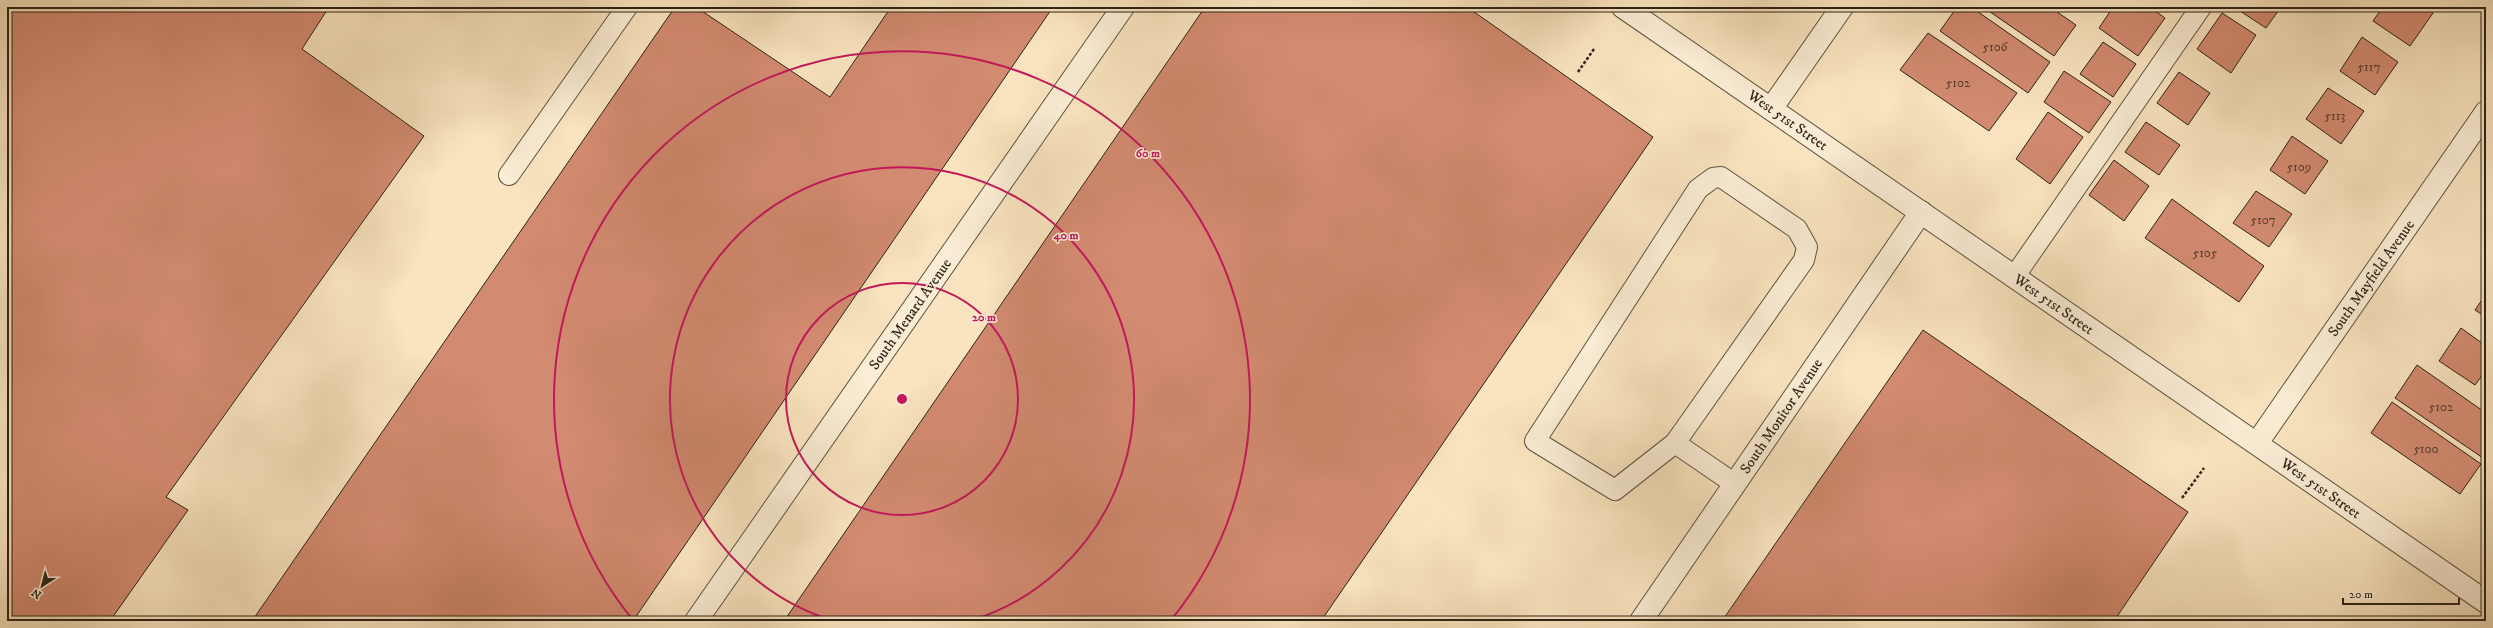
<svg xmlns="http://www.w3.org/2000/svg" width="2493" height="628" font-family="'IM FELL DW Pica',serif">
	<rect width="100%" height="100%" fill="#f9e4bf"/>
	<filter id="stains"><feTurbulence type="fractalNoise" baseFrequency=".005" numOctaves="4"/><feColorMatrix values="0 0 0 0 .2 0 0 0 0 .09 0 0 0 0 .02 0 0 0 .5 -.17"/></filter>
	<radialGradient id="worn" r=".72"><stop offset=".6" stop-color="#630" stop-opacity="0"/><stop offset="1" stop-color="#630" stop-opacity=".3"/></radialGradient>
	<path fill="#d28a70" stroke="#2b2318" d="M7 7H329L302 49 424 136 166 497 188 510 110 621H7Z
		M675 7H696L830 97 891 7H1053L633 621H252Z
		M1205 7H1467L1653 137 1321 621H784Z
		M1957 7H1971L2050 62 2028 93 1940 31Z
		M1983 7H2050L2076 25 2054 56Z
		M2113 7H2150L2165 18 2138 56 2099 28Z
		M2234 7H2281L2266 28Z
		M2383 7H2424L2433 13 2410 46 2373 21Z
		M2222 13 2256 35 2231 73 2197 49Z
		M1928 33 2017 93 1989 131 1900 70Z
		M2362 37 2398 62 2375 95 2340 71Z
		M2103 42 2136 64 2113 97 2080 74Z
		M2064 71 2111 102 2089 133 2044 102Z
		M2179 72 2210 93 2188 125 2157 103Z
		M2328 88 2364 111 2341 144 2306 119Z
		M2048 112 2083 137 2050 184 2016 159Z
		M2146 122 2180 145 2159 175 2125 152Z
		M2292 136 2328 161 2305 194 2270 170Z
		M2114 160 2149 186 2124 221 2089 195Z
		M2256 191 2292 214 2269 247 2233 223Z
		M2172 199 2264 266 2239 302 2145 238Z
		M2486 294V317L2475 310Z
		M2461 328 2486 346V370L2475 385 2439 361Z
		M1923 330 2188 512 2114 621H1722Z
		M2417 365 2486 413V454L2483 458 2395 398Z
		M2392 402 2481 464 2460 494 2371 433Z"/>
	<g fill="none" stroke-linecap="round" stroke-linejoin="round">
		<g stroke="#5e5342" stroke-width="22">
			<path id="service" d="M509 175 627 7
				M2014 277 2201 7
				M1675 443 1615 490 1535 441 1698 189 1713 178 1721 177 1797 229 1807 247 1804 260 1675 443 1735 484"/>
		</g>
		<g stroke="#5e5342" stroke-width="24">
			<path id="minor" d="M1771 109 1842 7
				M2257 443 2486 112
				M696 621 1123 7
				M1641 621 1921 212"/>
		</g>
		<g stroke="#5e5342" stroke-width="24">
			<path id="tertiary" d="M1623 7 2486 602"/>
		</g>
		<path stroke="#2b2318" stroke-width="2.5" stroke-dasharray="3 2" stroke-linecap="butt" d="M1578 72 1594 49
			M2182 498 2204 468"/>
		<use href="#service" stroke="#fbedd5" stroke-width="20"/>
		<use href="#minor" stroke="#fbedd5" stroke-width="22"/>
		<use href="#tertiary" stroke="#fbedd5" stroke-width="22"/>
	</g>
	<g fill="none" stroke="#c2185b" stroke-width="2">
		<circle cx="902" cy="399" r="116"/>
		<path d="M834 621A232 232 0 1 1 970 621"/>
		<path d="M633 620A348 348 0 1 1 1171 620"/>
	</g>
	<g text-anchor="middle" stroke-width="3" stroke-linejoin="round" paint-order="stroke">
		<g font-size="13" fill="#553d2e">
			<text x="1995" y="51">5106</text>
			<text x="2369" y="71">5117</text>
			<text x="1958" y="87">5102</text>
			<text x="2335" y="120">5113</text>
			<text x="2299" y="171">5109</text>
			<text x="2263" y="224">5107</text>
			<text x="2205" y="257">5105</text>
			<text x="2441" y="411">5102</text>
			<text x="2426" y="453">5100</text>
		</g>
		<g font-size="15" fill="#2b2318" stroke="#fbedd5">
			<text transform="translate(1788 120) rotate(35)" y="5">West 51st Street</text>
			<text transform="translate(2371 278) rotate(-55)" y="5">South Mayfield Avenue</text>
			<text transform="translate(2054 304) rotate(35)" y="5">West 51st Street</text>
			<text transform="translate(910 314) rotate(-55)" y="5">South Menard Avenue</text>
			<text transform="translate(1781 416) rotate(-56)" y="5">South Monitor Avenue</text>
			<text transform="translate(2321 488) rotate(35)" y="5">West 51st Street</text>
		</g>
	</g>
	<circle cx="902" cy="399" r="6" fill="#c2185b" stroke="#fbedd5" stroke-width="2"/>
	<g font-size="12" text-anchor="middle" font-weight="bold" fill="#c2185b" stroke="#fbedd5" stroke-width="3" stroke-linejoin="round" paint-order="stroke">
		<text x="1148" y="157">60 m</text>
		<text x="1066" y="239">40 m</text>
		<text x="984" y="321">20 m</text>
	</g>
	<rect width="2493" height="628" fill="none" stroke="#f9e4bf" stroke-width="24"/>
	<rect x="8" y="8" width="2477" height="612" fill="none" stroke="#2b2318" stroke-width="2"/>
	<rect x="12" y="12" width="2469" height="604" fill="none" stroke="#2b2318"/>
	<g transform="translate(42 586) rotate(216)" stroke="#fbedd5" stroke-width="3" paint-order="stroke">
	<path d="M0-3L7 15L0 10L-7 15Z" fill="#2b2318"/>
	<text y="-6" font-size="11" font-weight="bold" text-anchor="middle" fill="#2b2318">N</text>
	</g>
	<path d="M2343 598v6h116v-6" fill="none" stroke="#2b2318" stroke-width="2"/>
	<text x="2349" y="598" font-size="12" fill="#2b2318" stroke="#fbedd5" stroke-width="3" paint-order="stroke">20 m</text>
	<rect width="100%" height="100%" filter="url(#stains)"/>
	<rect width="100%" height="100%" fill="url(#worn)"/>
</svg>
